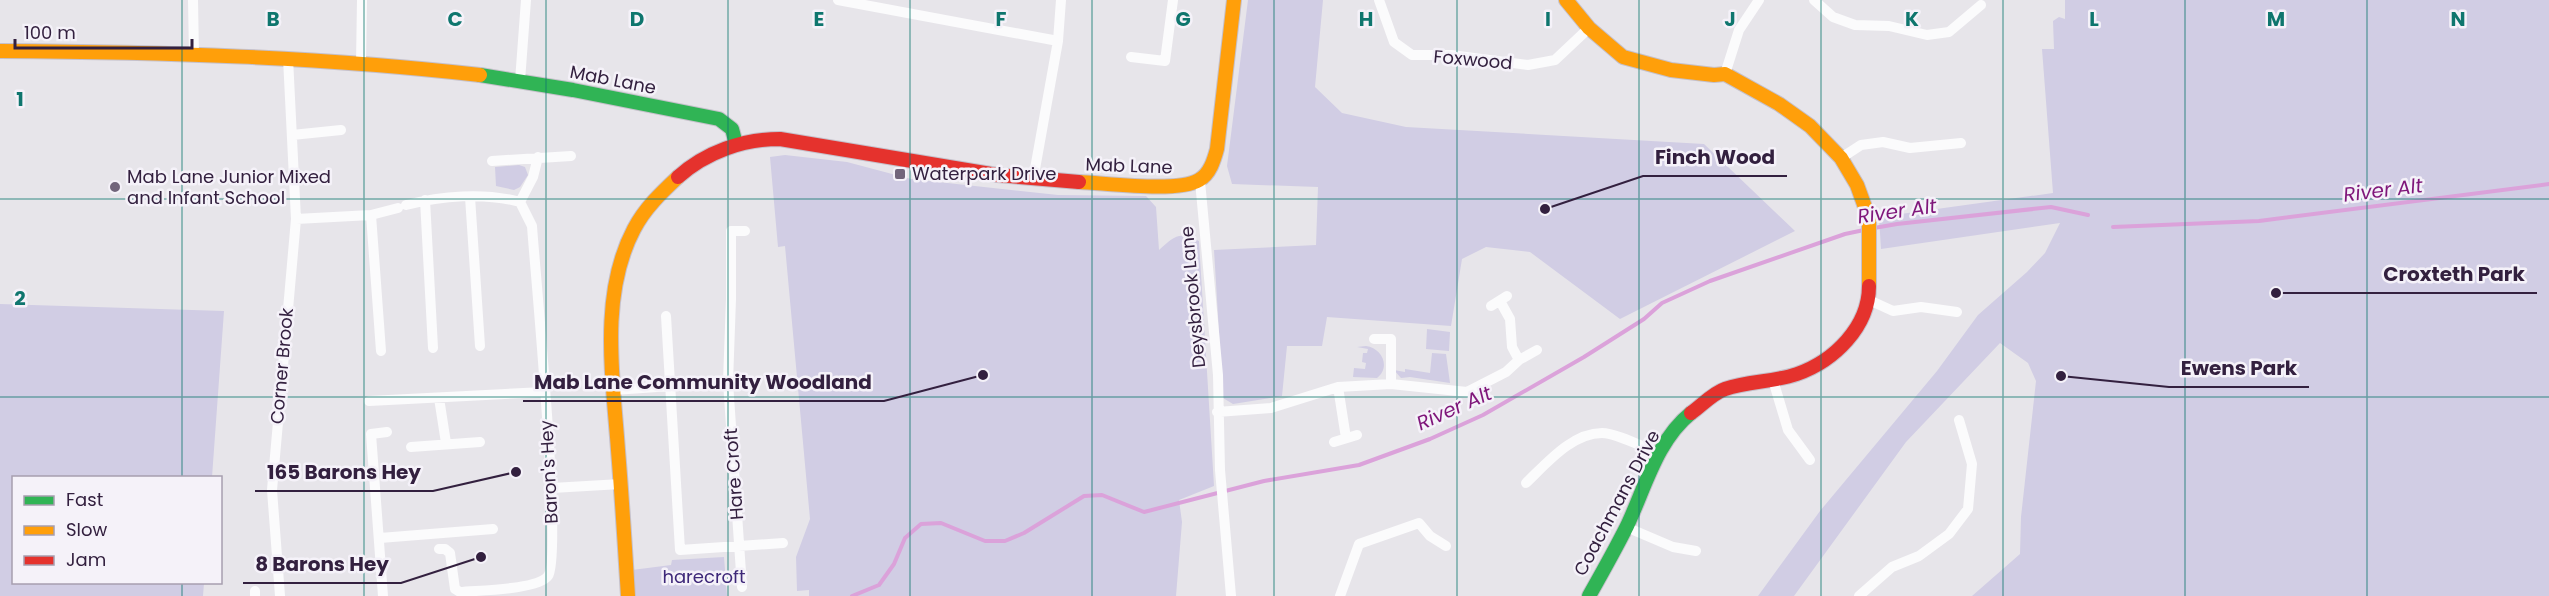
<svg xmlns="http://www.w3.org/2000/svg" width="2549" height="596" font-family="Poppins,sans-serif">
	<rect width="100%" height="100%" fill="#e7e5ea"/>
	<path fill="#d1cde4" d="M1248 0H1323L1315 87 1342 113 1406 127 1704 144 1795 231 1620 319 1530 252 1486 247 1462 259 1451 326 1327 317 1322 346H1287L1282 396 1233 404 1223 398 1214 250 1316 245 1318 187 1232 184 1227 166Z
		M2065 0H2549V596H1972L2020 554 2021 517 2036 381 2028 363 2000 343 1906 442 1794 596H1758L1820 511 1937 371 1978 315 2027 272 2045 253 2060 223 1881 249 1879 217 2053 193 2042 49H2054L2053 21 2059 17 2065 19Z
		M785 155 847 162 911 179 1058 195 1146 196 1156 207 1159 250C1175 236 1178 231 1199 241L1214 486 1179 500 1182 522 1176 596H809V590L797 591 796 557 810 519 785 246 778 247 770 157Z
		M519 165 525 167 528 175 520 187 514 190 496 186 495 167Z
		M0 304 224 311 212 477 14 478V582L204 583 203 596H0Z
		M1427 329 1450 332 1449 351 1426 349Z
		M1366 346C1382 348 1391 367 1377 378L1353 377 1354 368 1365 369 1366 363 1362 362 1363 353H1367L1368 349 1357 347Z
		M1432 353 1446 354 1450 383 1410 377 1401 378 1394 370 1405 372V369L1430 373Z
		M724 557 727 596H634L632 570 671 565 672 560Z"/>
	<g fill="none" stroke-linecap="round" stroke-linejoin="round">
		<path stroke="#dba2da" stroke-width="4" d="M2113 227 2259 221 2549 184
			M1874 228 1897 224 2051 207 2088 215
			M852 596 879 585 894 564 905 538 921 524 941 523 985 541H1005L1024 533 1084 496 1102 495 1144 512 1264 481 1359 465 1430 439 1483 415 1584 357 1644 319 1662 303 1710 281 1845 234 1864 230"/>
		<g stroke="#c5c0ca" stroke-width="16">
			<path id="fast" d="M480 75 573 90 719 119 732 129 736 144
				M1589 596C1602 573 1615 550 1627 526 1645 488 1657 440 1691 413"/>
		</g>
		<g stroke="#c5c0ca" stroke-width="16">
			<path id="slow" d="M1566 0 1589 28 1623 57 1671 70 1714 75 1725 74 1779 104 1810 126 1841 158 1857 185 1869 218V286
				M0 51C161 52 320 57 480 75
				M1079 182C1106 183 1178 193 1199 180 1210 174 1214 160 1217 149L1234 0
				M628 596C625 547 622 499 618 450 613 379 599 295 634 229 645 208 661 193 678 177"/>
		</g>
		<g stroke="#c5c0ca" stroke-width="16">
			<path id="jam" d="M678 177C706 152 743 139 780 139L997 175 1079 182
				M1691 413C1701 406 1713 393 1725 389 1748 381 1774 382 1797 374 1834 361 1869 327 1869 286"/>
		</g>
		<path stroke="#fbfbfc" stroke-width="10" d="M193 0 194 55
			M838 0 1058 41
			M1379 0 1394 42 1412 55H1451L1528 65 1555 60 1589 28
			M1814 0 1833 17 1855 25 1889 26 1927 35 1949 32 1981 5
			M1131 57 1165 61 1173 0
			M361 63 362 0
			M1725 74 1739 30 1759 0
			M520 81 526 0
			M292 135 341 130
			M1841 158 1861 145 1883 142 1910 148 1961 143
			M492 161 571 156
			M1033 180 1058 41 1061 0
			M1200 181 1218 375 1220 470 1231 596
			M470 197 480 346
			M425 200 433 348
			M520 202 533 177 538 157
			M406 205C441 196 484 192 520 202L532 226C535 271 563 557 548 576 537 590 480 590 460 592L455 589 450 553 445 549H439
			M371 215 381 351
			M296 219 371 215 398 208
			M1869 300 1893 311 1921 307 1957 312
			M1500 301 1510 319 1512 347 1519 360
			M1491 306 1507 296
			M666 316 680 550 783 543
			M1374 339H1391V384
			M1773 380 1788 430 1810 460
			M1338 387 1346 438
			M614 390 728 382
			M439 398 446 443
			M369 401 544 392
			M1217 412 1271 408 1338 387 1391 384 1467 392 1506 372 1519 360 1537 350
			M1334 442 1357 435
			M411 447 480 442
			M1526 483C1547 463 1572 433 1602 433 1616 433 1645 448 1659 453
			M552 488 621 484
			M1626 527 1673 547 1696 551
			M380 538 493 529
			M742 587 728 382 731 299V231H745
			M255 591V596
			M280 596 272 490 296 219 288 58
			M383 596 371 434 387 432
			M1340 596 1359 544 1419 523 1430 536 1446 546
			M1859 596 1892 567 1919 556 1949 534 1968 509 1972 464 1959 420"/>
		<use href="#fast" stroke="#30b455" stroke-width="14"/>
		<use href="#slow" stroke="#ff9f0a" stroke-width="14"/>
		<use href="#jam" stroke="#e5322d" stroke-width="14"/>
	</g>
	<path fill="none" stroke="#0f766e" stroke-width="1.5" stroke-opacity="0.55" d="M182 0V478M364 0V596M546 0V596M728 0V596M910 0V596M1092 0V596M1274 0V596M1457 0V596M1639 0V596M1821 0V596M2003 0V596M2185 0V596M2367 0V596M0 199H2549M0 397H2549M182 582V596"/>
	<g fill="#72657b" stroke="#f5f2f9" stroke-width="2">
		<rect x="894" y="168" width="12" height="12" rx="3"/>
		<circle cx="115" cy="187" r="6"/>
	</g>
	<g text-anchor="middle" stroke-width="5" stroke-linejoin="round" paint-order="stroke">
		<g font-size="18" fill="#33203f" stroke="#f5f2f9">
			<text transform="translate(1473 60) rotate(5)" y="6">Foxwood</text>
			<text transform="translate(613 80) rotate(11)" y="6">Mab Lane</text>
			<text transform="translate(1129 166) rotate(2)" y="6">Mab Lane</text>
			<text transform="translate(1193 297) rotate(-95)" y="6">Deysbrook Lane</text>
			<text transform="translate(282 366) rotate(-85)" y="6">Corner Brook</text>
			<text transform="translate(549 472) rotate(-93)" y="6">Baron's Hey</text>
			<text transform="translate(734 474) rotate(-94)" y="6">Hare Croft</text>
			<text transform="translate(1617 503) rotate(-62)" y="6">Coachmans Drive</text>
		</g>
		<g font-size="18" fill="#33203f" stroke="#f5f2f9" text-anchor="start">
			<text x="912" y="180">Waterpark Drive</text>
			<text x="127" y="183">Mab Lane Junior Mixed<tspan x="127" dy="21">and Infant School</tspan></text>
		</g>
		<g font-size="18" fill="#3e2879" stroke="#f5f2f9">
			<text x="704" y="583">harecroft</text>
		</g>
		<g font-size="20" font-style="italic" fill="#7f167a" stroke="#f5f2f9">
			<text transform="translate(2383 190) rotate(-7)" y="7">River Alt</text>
			<text transform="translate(1897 211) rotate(-8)" y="7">River Alt</text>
			<text transform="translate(1454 408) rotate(-24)" y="7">River Alt</text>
		</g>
	</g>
	<g font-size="20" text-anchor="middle" font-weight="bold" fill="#0f766e" stroke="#f5f2f9" stroke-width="5" stroke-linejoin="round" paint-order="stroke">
		<text x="273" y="26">B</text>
		<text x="455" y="26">C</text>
		<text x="637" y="26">D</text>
		<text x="819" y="26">E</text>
		<text x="1001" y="26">F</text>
		<text x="1183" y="26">G</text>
		<text x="1366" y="26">H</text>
		<text x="1548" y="26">I</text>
		<text x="1730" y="26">J</text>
		<text x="1912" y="26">K</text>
		<text x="2094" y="26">L</text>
		<text x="2276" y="26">M</text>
		<text x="2458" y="26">N</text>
		<text x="20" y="106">1</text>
		<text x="20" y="305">2</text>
	</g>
	<path fill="none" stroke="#33203f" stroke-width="2" d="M1545 209L1643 176H1787M2276 293L2372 293H2537M2061 376L2169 387H2309M983 375L884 401H523M516 472L433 491H255M481 557L401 583H243"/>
	<g fill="#33203f" stroke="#f5f2f9" stroke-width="2">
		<circle cx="1545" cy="209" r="6"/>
		<circle cx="2276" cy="293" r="6"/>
		<circle cx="2061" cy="376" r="6"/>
		<circle cx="983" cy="375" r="6"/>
		<circle cx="516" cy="472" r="6"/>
		<circle cx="481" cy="557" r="6"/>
	</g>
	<g font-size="20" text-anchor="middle" font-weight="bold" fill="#33203f" stroke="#f5f2f9" stroke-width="5" stroke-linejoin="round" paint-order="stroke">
		<text x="1715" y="164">Finch Wood</text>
		<text x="2454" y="281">Croxteth Park</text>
		<text x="2239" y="375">Ewens Park</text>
		<text x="703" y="389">Mab Lane Community Woodland</text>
		<text x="344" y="479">165 Barons Hey</text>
		<text x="322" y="571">8 Barons Hey</text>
	</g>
	<rect x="12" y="476" width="210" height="108" fill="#f5f2f9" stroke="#a79eaf" stroke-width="1.5"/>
	<rect x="24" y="496" width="30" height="9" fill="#30b455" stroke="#a79eaf" stroke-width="1.5"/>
	<text x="66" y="506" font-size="18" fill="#33203f">Fast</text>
	<rect x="24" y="526" width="30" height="9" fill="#ff9f0a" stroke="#a79eaf" stroke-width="1.5"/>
	<text x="66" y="536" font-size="18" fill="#33203f">Slow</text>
	<rect x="24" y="556" width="30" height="9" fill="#e5322d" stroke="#a79eaf" stroke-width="1.5"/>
	<text x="66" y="566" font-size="18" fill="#33203f">Jam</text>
	<path d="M15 39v9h177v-9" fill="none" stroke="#33203f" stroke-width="3"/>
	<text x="24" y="39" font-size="18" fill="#33203f" stroke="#f5f2f9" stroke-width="4.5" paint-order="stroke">100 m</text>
</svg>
